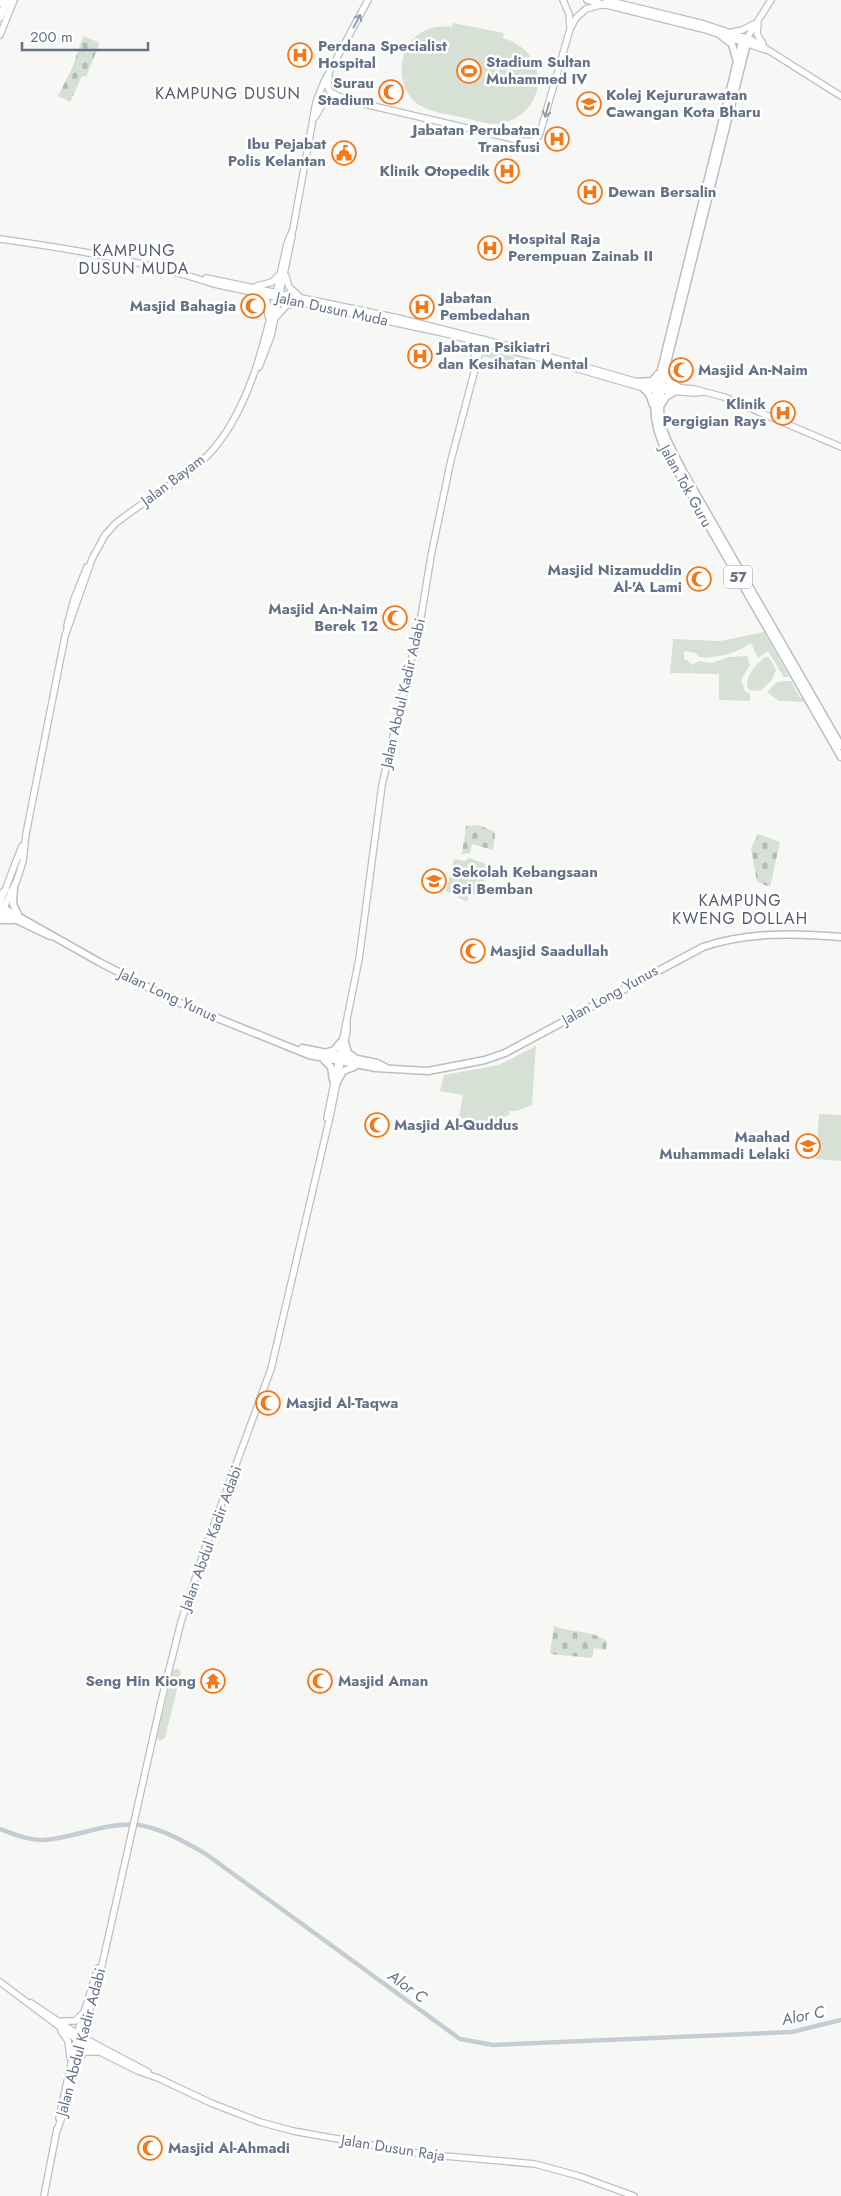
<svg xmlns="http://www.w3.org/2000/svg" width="841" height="2196" font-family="Jost,sans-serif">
	<defs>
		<pattern id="cemetery-stones" width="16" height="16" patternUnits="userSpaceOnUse" patternTransform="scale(1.25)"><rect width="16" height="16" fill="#d7e0d5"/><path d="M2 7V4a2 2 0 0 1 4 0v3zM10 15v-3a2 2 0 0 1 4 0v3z" fill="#b2bab3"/></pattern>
	</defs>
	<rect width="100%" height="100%" fill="#f7f8f5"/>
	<path fill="#d7e0d5" d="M453 23 504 33 503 38C524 44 540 61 538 85 535 107 516 124 493 124 482 123 471 119 460 117 448 114 434 113 423 107 400 97 396 63 409 44 420 29 434 25 452 27Z
		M489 351 534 361V368L482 356Z
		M764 632 789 677H784L769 653 767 652 758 658 751 643C736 653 718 659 699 657L696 653 684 651V659L687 660 692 665 699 661 711 663 729 657 747 656 750 665 741 680 745 691 750 694V701L719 700V674L670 673 673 639 720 641Z
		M765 657H769L776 670 772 680 760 691 750 690 747 687C746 675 756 664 765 657Z
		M784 681H791L800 698H803L805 702 779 701 767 692 777 682Z
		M469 858 489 865 479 896 469 893 467 902 446 891 454 859 465 861Z
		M536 1046 532 1105 517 1111H509L510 1114 491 1124 489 1131 473 1126 470 1120 459 1117 463 1095 440 1091 444 1075 499 1065Z
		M819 1114 841 1115V1161L816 1159Z
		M178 1668 181 1673 165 1738 160 1741 157 1737 173 1670Z"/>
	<path fill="url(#cemetery-stones)" d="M83 36 98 42 99 45 86 77 82 76 70 102 58 96 73 66Z
		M478 825 493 831 495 834 493 850 472 844 470 853 462 854 466 826Z
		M758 834 780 842 770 887 757 882 751 848Z
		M554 1626C572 1633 592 1630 607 1641L606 1650 594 1648 592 1658 550 1654Z"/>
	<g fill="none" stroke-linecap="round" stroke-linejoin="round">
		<path stroke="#c5cdd4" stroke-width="4.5" d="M0 1829C14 1834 30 1841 44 1840 76 1838 107 1821 139 1825 163 1829 185 1842 206 1854L460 2039 493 2045 792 2032 841 2020"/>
		<g stroke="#bbbfc5" stroke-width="8">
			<path id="secondary" d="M563 0 569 14 570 27
				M587 0 703 29 766 50
				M606 0 704 24 752 40 841 96
				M758 23 757 34 763 44
				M733 32 742 30 754 24
				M0 35 14 0
				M747 38 771 0
				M329 77 328 87 330 92 347 100 522 141C530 142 537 142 540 133L570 29 576 18 586 9 604 4
				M315 117 325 100 338 99
				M0 239C72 249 145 261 214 284L443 333 540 358 647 389 694 393 704 392
				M286 276 289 287 298 295
				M206 278 398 318 524 350
				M257 286 272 282 279 275
				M261 296 267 302 268 316
				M276 317 287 305 297 304
				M467 340 473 346 475 360
				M540 354 648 385 694 389 724 397 841 447
				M259 367 271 336 292 236
				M67 626 74 599 87 567
				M0 903 22 846
				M0 916 17 880 23 861 26 834 65 636 92 559 105 535 115 524C144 500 180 482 207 456 256 407 272 309 287 244L293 229 316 102 324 82 368 0
				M327 1118 359 959 382 785 420 623 431 556 451 460 483 339
				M0 1982 80 2042 138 2071 158 2078 211 2103 260 2122 293 2131 422 2154 535 2164 579 2176 634 2196
				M31 2003 82 2037 148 2072
				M62 2021H75L82 2014
				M61 2031 68 2041 70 2057
				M78 2061 84 2052H97
				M59 2118 79 2028 98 1968
				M57 2131 65 2108 84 2029 100 1974 160 1706 181 1622 205 1549 271 1369 331 1112 347 1031V1021
				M44 2196 57 2129"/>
		</g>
		<g stroke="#babdc2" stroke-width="9">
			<path id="primary" d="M719 34 732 44 736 59
				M747 38 742 41 657 386C651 410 655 431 667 453L841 757
				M747 38V43L665 371C654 419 661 429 683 471L841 746
				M665 375 669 382 680 388
				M635 382 652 381 658 374
				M643 388 649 394 653 405
				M661 405 666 397 674 392
				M14 887 13 904 18 914
				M0 895 6 890
				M0 906 99 962 175 1001 309 1055 376 1068 428 1071 485 1060 505 1053 703 947C747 932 795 933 841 937
				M0 912 50 936
				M0 920H13
				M345 1042 348 1053 354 1057
				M302 1048 377 1063 385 1067
				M325 1053 334 1050 341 1042
				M324 1060 331 1067 333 1080
				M337 1082 343 1071 354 1067"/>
		</g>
		<g stroke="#bbbdc1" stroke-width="9">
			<path id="highway" d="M0 3 1 0
				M0 17 8 0"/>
		</g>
		<use href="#secondary" stroke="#fff" stroke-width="5.5"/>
		<use href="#primary" stroke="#fff" stroke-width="6"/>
		<use href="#highway" stroke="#fff" stroke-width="7"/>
	</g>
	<defs><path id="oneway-shaft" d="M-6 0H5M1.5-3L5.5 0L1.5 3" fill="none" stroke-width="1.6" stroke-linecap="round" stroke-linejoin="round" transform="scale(1.25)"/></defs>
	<g stroke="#929cac">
		<use href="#oneway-shaft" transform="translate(357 21) rotate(-62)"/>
		<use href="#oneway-shaft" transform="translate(547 110) rotate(106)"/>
	</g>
	<defs>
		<g id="hospital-ring" transform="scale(1.25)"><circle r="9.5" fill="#fff" stroke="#f2781a" stroke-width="1.5"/><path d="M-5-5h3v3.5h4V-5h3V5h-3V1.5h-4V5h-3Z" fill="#f2781a"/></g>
		<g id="stadium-ring" transform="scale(1.25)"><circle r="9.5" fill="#fff" stroke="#f2781a" stroke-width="1.5"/><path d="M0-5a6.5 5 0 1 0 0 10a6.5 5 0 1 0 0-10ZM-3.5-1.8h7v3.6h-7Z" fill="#f2781a"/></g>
		<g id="mosque-ring" transform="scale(1.25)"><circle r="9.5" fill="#fff" stroke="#f2781a" stroke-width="1.5"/><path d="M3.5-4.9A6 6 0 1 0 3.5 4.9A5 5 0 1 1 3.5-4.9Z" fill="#f2781a"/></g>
		<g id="university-ring" transform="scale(1.25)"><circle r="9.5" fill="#fff" stroke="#f2781a" stroke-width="1.5"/><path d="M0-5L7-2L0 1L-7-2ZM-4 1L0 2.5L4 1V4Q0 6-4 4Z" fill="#f2781a"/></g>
		<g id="civic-ring" transform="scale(1.25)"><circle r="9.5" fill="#fff" stroke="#f2781a" stroke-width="1.5"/><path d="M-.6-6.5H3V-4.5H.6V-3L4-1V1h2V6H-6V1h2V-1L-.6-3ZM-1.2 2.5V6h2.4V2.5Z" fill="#f2781a"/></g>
		<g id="school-ring" transform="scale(1.25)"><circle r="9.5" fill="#fff" stroke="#f2781a" stroke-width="1.5"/><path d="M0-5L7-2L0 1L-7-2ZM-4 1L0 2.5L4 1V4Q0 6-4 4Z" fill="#f2781a"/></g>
		<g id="temple-ring" transform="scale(1.25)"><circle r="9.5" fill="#fff" stroke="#f2781a" stroke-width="1.5"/><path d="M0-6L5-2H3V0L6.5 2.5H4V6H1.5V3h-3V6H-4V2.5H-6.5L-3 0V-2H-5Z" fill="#f2781a"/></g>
	</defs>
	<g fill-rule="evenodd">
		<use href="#hospital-ring" x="300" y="55"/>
		<use href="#stadium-ring" x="469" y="71"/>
		<use href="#mosque-ring" x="391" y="92"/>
		<use href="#university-ring" x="589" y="104"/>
		<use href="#hospital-ring" x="557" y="139"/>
		<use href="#civic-ring" x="344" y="153"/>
		<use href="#hospital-ring" x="507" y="171"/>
		<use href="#hospital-ring" x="590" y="192"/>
		<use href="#hospital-ring" x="490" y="248"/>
		<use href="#mosque-ring" x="253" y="306"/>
		<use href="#hospital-ring" x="422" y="307"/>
		<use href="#hospital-ring" x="420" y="356"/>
		<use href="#mosque-ring" x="681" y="370"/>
		<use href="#hospital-ring" x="783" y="413"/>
		<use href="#mosque-ring" x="699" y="579"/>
		<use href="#mosque-ring" x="395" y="618"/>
		<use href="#school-ring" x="434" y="881"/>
		<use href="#mosque-ring" x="473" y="951"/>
		<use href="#mosque-ring" x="377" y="1125"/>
		<use href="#school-ring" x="808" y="1146"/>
		<use href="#mosque-ring" x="268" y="1403"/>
		<use href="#temple-ring" x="213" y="1681"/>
		<use href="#mosque-ring" x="320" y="1681"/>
		<use href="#mosque-ring" x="150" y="2148"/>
	</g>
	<g text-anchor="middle" stroke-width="5" stroke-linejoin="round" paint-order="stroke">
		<rect fill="#fff" stroke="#929cac" stroke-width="1" x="724" y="565.5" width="28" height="23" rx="4"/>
		<g font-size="14" font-weight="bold" fill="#647188">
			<text x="738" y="582">57</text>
		</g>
		<g font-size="15" font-weight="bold" fill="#647188" stroke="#fff" text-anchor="start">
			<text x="318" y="51">Perdana Specialist<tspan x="318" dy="17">Hospital</tspan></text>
			<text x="486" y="67">Stadium Sultan<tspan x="486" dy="17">Muhammed IV</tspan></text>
			<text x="374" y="88" text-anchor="end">Surau<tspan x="374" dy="17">Stadium</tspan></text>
			<text x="606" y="100">Kolej Kejururawatan<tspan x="606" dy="17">Cawangan Kota Bharu</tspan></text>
			<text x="540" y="135" text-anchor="end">Jabatan Perubatan<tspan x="540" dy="17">Transfusi</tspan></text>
			<text x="326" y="149" text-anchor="end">Ibu Pejabat<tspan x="326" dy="17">Polis Kelantan</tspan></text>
			<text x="490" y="176" text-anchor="end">Klinik Otopedik</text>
			<text x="608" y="197">Dewan Bersalin</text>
			<text x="508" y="244">Hospital Raja<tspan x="508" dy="17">Perempuan Zainab II</tspan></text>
			<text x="440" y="303">Jabatan<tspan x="440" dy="17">Pembedahan</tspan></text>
			<text x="236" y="311" text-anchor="end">Masjid Bahagia</text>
			<text x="438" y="352">Jabatan Psikiatri<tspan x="438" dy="17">dan Kesihatan Mental</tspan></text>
			<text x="698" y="375">Masjid An-Naim</text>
			<text x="766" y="409" text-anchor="end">Klinik<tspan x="766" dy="17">Pergigian Rays</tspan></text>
			<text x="682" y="575" text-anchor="end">Masjid Nizamuddin<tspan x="682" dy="17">Al-'A Lami</tspan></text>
			<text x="378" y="614" text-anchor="end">Masjid An-Naim<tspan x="378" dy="17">Berek 12</tspan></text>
			<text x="452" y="877">Sekolah Kebangsaan<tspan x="452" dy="17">Sri Bemban</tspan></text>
			<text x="490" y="956">Masjid Saadullah</text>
			<text x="394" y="1130">Masjid Al-Quddus</text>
			<text x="790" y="1142" text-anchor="end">Maahad<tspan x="790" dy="17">Muhammadi Lelaki</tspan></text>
			<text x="286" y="1408">Masjid Al-Taqwa</text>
			<text x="196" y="1686" text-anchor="end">Seng Hin Kiong</text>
			<text x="338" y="1686">Masjid Aman</text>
			<text x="168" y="2153">Masjid Al-Ahmadi</text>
		</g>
		<g font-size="15" fill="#647188" stroke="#fff">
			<text transform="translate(332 309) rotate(12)" y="5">Jalan Dusun Muda</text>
			<text transform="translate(173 480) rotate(-37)" y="5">Jalan Bayam</text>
			<text transform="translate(686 486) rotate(61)" y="5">Jalan Tok Guru</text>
			<text transform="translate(403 693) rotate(-77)" y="5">Jalan Abdul Kadir Adabi</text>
			<text transform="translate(168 995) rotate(25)" y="5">Jalan Long Yunus</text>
			<text transform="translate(610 995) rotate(-29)" y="5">Jalan Long Yunus</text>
			<text transform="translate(211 1538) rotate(-70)" y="5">Jalan Abdul Kadir Adabi</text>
			<text transform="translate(81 2042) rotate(-75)" y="5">Jalan Abdul Kadir Adabi</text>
			<text transform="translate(393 2148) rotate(9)" y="5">Jalan Dusun Raja</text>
		</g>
		<g font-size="16" letter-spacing="1" fill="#535c6d" stroke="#fff">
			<text x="228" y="99">KAMPUNG DUSUN</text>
			<text x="134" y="256">KAMPUNG<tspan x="134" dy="18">DUSUN MUDA</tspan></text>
			<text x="740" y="906">KAMPUNG<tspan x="740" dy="18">KWENG DOLLAH</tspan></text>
		</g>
		<g font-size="16" font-style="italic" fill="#607384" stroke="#fff">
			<text transform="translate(408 1986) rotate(36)" y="6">Alor C</text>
			<text transform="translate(803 2015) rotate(-11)" y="6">Alor C</text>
		</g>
	</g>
	<path d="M22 42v8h126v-8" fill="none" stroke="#647188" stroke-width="2.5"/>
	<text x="30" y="42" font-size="15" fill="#647188" stroke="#ffffff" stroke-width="4" paint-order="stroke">200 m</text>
</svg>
